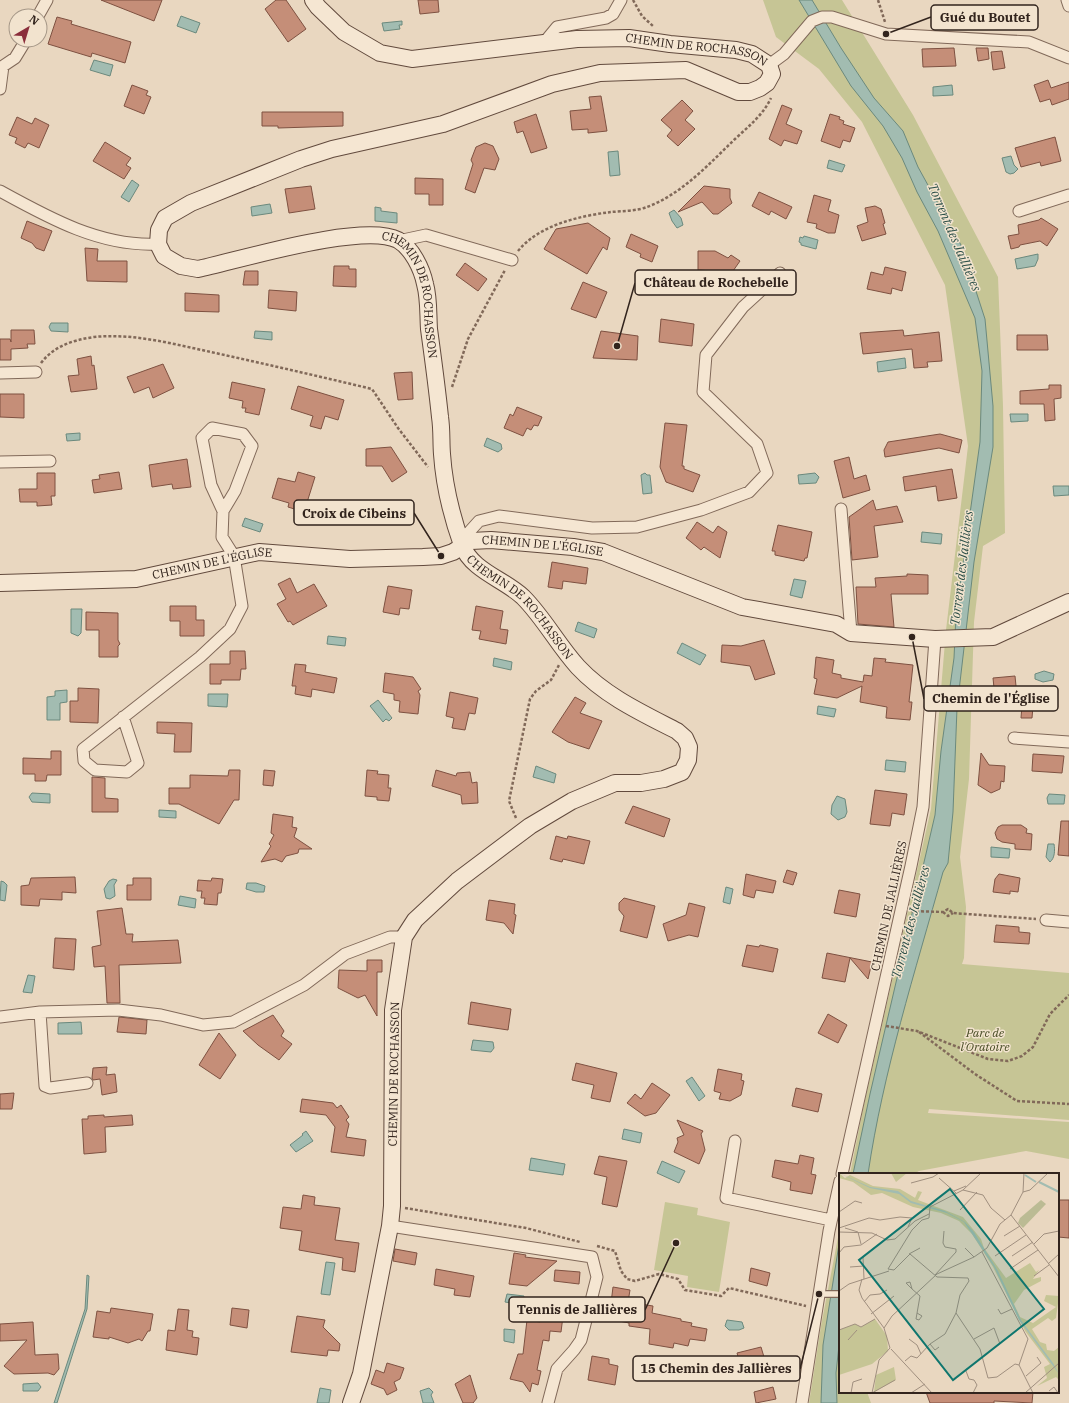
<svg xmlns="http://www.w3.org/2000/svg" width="1069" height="1403" font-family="'IBM Plex Serif',serif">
	<rect width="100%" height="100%" fill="#e9d7c0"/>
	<path fill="#c6c595" d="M763 0H842L913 115 998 277 1003 406 1005 533 983 546 974 622 969 779 960 857 966 907 964 958 962 964 1069 973V1120L929 1109 928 1113 1069 1122V1159L1026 1151 919 1171 913 1174H850L863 1109 931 809 946 630 968 446 945 285 862 122 819 69 776 37Z
		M665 1202 698 1208 697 1215 730 1222 719 1292 687 1287 688 1276 654 1270Z
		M840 1227V1392H867L871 1403H809L821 1326Z"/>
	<path fill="#a2bcb1" stroke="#6b897d" d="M799 0H812L841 48 874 98 903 131 918 167 961 245 985 319 993 406V447L974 562 957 708 953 812 948 863 943 872C915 972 883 1072 868 1174H853L870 1094 935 815 941 751 954 658 956 614 980 442 982 371 975 318 938 231 917 192 902 158 883 126 851 86Z
		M181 16 200 23 196 33 177 26Z
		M402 21V25H399L400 29 384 31 382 23Z
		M94 60 113 65 110 76 90 70Z
		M952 85 953 95 933 96V87Z
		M618 151 620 175 610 176 608 152Z
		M1011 156 1014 165 1018 169 1014 173 1010 174 1006 172 1002 158Z
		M829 160 845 165 842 172 827 168Z
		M132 180 139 185 129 202 121 197Z
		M270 204 272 213 252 216 251 207Z
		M375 207 381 208V211L397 213V223L375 221Z
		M674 210 681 218 683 225 677 228 672 221 669 213Z
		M804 236 818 240 816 249 801 245V243L799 242 800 237 803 238Z
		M1038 254V259L1035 266 1017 269 1015 259Z
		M51 323H68V332L51 331 49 327Z
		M255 331 272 332V340L254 338Z
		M905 358 906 368 878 372 877 362Z
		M1010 414H1028V421L1011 422Z
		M80 433V440L67 441 66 434Z
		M487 438 501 444 502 449 498 452 484 446Z
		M645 473 647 475H650L652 493 643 494 641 475Z
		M815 473 819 477 816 483 799 484 798 475Z
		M1053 486H1069V495L1054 496Z
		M245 518 263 524 260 532 242 526Z
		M922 532 942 534 941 544 921 542Z
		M794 579 806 581 802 598 790 595Z
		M71 609H82L81 633 78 636 71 633Z
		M578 622 597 629 594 638 575 631Z
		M328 636 346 638 345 646 327 644Z
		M682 643 706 655 700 665 677 653Z
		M494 658 512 662 511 670 493 666Z
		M1044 671 1054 674 1053 680 1043 682 1035 679V674Z
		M67 690V702L60 703V720H47V697L55 696V691Z
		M208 694H228L227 707 208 706Z
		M378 700 392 718 389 721 386 719 383 722 370 706Z
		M818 706 836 709 834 717 817 714Z
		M886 760 906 762 905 772 885 770Z
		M536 766 556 774 554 783 533 777Z
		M32 793 50 794V803L32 802 29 797Z
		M1049 794 1065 795 1064 804H1048L1047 798Z
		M837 796 845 799 847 812 845 817 838 820 831 814 832 805Z
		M159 810 176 811V818L159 817Z
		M1048 844H1054C1055 850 1055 858 1050 862L1046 857Z
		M991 847 1010 849 1009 858 991 857Z
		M113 879 117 880 114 885 115 896 110 899 106 898 104 889 109 881Z
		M1 881 4 882 7 885 5 901 0 900Z
		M247 883H256L265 886 264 892H256L246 889Z
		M726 887 733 889 730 904 723 902Z
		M180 896 196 899 195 908 178 905Z
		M28 975 35 976 32 993 23 992Z
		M81 1022 82 1034H58V1023Z
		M473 1040 493 1042 494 1048 491 1052 471 1050Z
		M692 1077 705 1096 699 1101 686 1081Z
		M624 1129 642 1133 640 1143 622 1139Z
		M306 1131 313 1141 296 1152 290 1145 303 1135 302 1134Z
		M531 1158 565 1164 563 1175 529 1170Z
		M662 1161 685 1171 679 1183 657 1173Z
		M840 1238V1336L836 1373 837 1403H821L823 1345Z
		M326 1262 335 1263 330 1295 321 1294Z
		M87 1275 89 1276 87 1309 57 1403H54L85 1309Z
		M507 1294 524 1296 523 1305 505 1302Z
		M727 1320 742 1322 744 1328 739 1330H729L725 1326Z
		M504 1329 515 1330 514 1343 504 1341Z
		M38 1383 41 1387 38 1391H23V1384Z
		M320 1388 331 1390 329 1403H317Z
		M429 1388 433 1392 431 1395 434 1403H423L420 1391Z"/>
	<path fill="#c58e78" stroke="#7e5141" d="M101 0H162L154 21Z
		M276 0H286L306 29 288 42 265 9Z
		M418 0H438L439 12 420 14Z
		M57 17 72 21 71 24 131 42 125 63 92 53 91 57 48 44Z
		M954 48 956 66 923 67 922 49Z
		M976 48H988L989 59 978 61Z
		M1002 51 1005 68 993 70 991 52Z
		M1048 80 1051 88 1069 82V99L1052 105 1050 99 1040 102 1034 85Z
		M132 85 148 91 146 95 151 97 144 114 124 106Z
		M601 96 607 131 588 133V129L572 130 570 111 591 109 589 97Z
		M682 100 693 111 685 120 695 129 678 146 667 136 672 130 661 120Z
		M782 105 792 109 786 124 802 131 797 144 784 140 781 146 769 139Z
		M262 112H343V126L278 128V126H262Z
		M536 114 547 148 531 153 523 131 517 133 514 122Z
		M830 114 840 117 839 119 844 121 843 124 855 128 850 142 843 140 840 148 821 141Z
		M17 117 32 124 35 118 49 125 39 148 28 143 25 148 15 143 17 138 9 135Z
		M1055 137 1061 161 1041 166 1040 162 1021 167 1015 148Z
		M105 142 131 158 126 165 131 168 124 179 93 161Z
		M485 143 493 146 499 159 495 170 484 168 475 193 465 189 473 164 471 160 476 147Z
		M415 178 443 179V205H429V194H415Z
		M311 186 315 209 289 213 285 189Z
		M704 186 730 189V198L732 203 718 214H713L702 202 678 212Z
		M759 192 792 207 786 219 771 211 769 215 752 206Z
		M814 195 831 200 828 211 839 215 835 233H828L816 228 817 224 807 222Z
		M875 206 881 209 885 223 883 224 886 234 862 241 857 226 868 222 865 208Z
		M1041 218 1058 229 1047 246 1040 241 1020 245 1019 247 1011 249 1008 236 1019 234 1018 225 1039 220Z
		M27 221 52 231 44 251 36 248 32 243 21 238Z
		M588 223 610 238 607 250 603 247 587 274 544 249 556 229Z
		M631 234 658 246 652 262 640 257 641 254 626 247Z
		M85 248 98 249 97 261H127V282L87 281Z
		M698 251H715L728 258 731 255 740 261 726 281 712 271 698 270Z
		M465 263 487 279 478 291 456 275Z
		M334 266H349V269H356V287L333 286Z
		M885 267 906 272 902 291 892 288 891 294 867 289 871 272 883 275Z
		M245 271H258V285H243Z
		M583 282 607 292 596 318 571 309Z
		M269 290 297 292 296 311 268 308Z
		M185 293 219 295V312L185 311Z
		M661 319 694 324 692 346 659 342Z
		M11 330H34L35 344H27L28 348 11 349V360H0V339H10L11 342Z
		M903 330 904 336 939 332 942 361 927 362 928 367 914 368 912 349 863 354 860 333Z
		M601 331 638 336 637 360 593 358Z
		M1017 335H1047L1048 350H1017Z
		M91 356 92 366 94 365 97 389 71 392 68 376 79 375 77 359Z
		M163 364 174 388 153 398 149 387 134 393 127 377Z
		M412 372 413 399 398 400 394 373Z
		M232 382 265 389 259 415 245 412 246 408H242L243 401 229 398Z
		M1049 385H1061V398L1054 399 1055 420 1045 421 1044 404H1020V391L1049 389Z
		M298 386 344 400 338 420 325 416 321 429 310 426 313 416 291 409Z
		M0 394H24V418L0 417Z
		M517 407 542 417 538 426 534 425 531 430 527 428 523 436 504 428 510 414 513 416Z
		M665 423 687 425 682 466H684V469L700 475 693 492 666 482 660 467Z
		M940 434 962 440 959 453 939 448 885 457 884 450 888 442Z
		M391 447 407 472 392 482 382 466H366V449Z
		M849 457 854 479 866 475 870 490 843 498 834 461Z
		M187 459 191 487 173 489 172 484 152 487 149 465Z
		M952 469 957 498 938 501 936 486 905 491 903 477Z
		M119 472 122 489 94 493 92 480 100 479 99 475Z
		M298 472 315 477 304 512 288 507 289 503 272 498 278 478 295 482Z
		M37 473H55V496H51L52 505 37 506V502H20L19 489H37Z
		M873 500 876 510 897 506 903 522 874 526 878 557 852 560 849 517Z
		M697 522 713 533 718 526 727 532 720 558 704 547 701 550 686 538Z
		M778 525 812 532 807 558H805L804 561 775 555V551H772Z
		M552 562 588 568 586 584 563 581 562 589 548 587Z
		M907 574 928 575V594H891L894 627 858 624 856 587H876L875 578 907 576Z
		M290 578 297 593 314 584 327 606 293 625 290 621 288 622 277 604 286 599 278 584Z
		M388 586 412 590 409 609 400 608 399 615 383 612Z
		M170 606H196V620H204V636H180V621H170Z
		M476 606 503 611 500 629 508 630 506 644 479 639 481 631 472 630Z
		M86 612 118 613V640L120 644 118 646V657H99V630H86Z
		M764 640 775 674 755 680 750 666 721 662 722 645 741 646Z
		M230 651H245L246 669H241L240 680H221V684H210V664H230Z
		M816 657 834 660 832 673 841 675V678L863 682 864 675 872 676 874 658 886 659 885 662 913 665 909 702H912L910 720 886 718 887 707 860 702 862 686 837 698 814 694 817 679 814 678Z
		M295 664 306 665 305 672 337 678 334 693 312 689 311 697 295 694 296 686H292Z
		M385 673 413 677 421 689 418 691 420 695 418 714 399 712 400 701 394 700V694L383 692Z
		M1015 676 1017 696 995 698 993 678Z
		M78 688 99 689 98 723 70 722V701H78Z
		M450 692 478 698 475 714 469 713 465 730 452 728 454 718 446 716Z
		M575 697 586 703 580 713 602 721 589 749 568 742 552 732Z
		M1022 705 1033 706 1032 718H1021Z
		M157 722 192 723 191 752H174L175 734 157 733Z
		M51 751H61V775H47L46 781H35V774H23V758L51 759Z
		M981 753 989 765 1005 766 1004 782 1001 781 1000 789 991 793 978 785Z
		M1033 754 1064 756 1062 773 1032 771Z
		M229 770H240L239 800H234L219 824 179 804H169V788H190V775L228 776Z
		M264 770 275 771 273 786 263 785Z
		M367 770 378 771 377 774 389 775 388 788H391L389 801 377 800V797L365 796Z
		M436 770 456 776 457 773 470 772 472 783 477 782 478 803 462 804 461 795 432 786Z
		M92 777 105 778V798L118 799V812H92Z
		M875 790 907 794 904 815 892 813 890 826 870 824Z
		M633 806 670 819 664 837 625 823Z
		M273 814 293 817 292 827 297 828 294 837 312 849H299L298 853 286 856 282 862 275 859 261 862 271 846 269 844 274 835 271 833Z
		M1061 821H1069V856L1058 855Z
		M1002 825H1021L1027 829 1026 833 1032 834 1031 850 1015 849V844L1002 842 997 839 995 833 998 827Z
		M556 836 567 839 568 836 590 841 584 864 563 859 562 862 550 859Z
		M787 870 797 873 793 885 783 882Z
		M746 874 776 881 773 893 756 890 754 898 743 895Z
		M999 874 1020 878 1018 892 1010 891V894L993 892 995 879Z
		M75 877 76 893 62 892V900L40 899 39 906 21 905V886L29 885 31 878Z
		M133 878H151V900H127V885H133Z
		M212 878 223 879 221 893H218L217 905 204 904 205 898H201L202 891H197L198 880 211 881Z
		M839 890 860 894 856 917 834 913Z
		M624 898 655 906 647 938 620 931 624 916 619 910V903Z
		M489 900 515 904 514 914 516 915 513 934 504 923 486 920Z
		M689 903 705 907 698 937 689 935 668 941 663 924 686 915Z
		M122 908 126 934H133L132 942 178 940 181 963 119 965 120 1003H107L105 966 94 967 92 947 101 945 97 911Z
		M996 925 1019 927V932L1030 933 1029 944 994 942Z
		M55 938 76 939 74 970 53 968Z
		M747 945 759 947 760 945 778 949 773 972 742 966Z
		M827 953 872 962 868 979 850 958 845 982 822 978Z
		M367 960H382V972H377V1016L365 995 358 998 338 988 339 970 367 971Z
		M471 1002 511 1009 508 1030 468 1024Z
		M828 1014 847 1025 838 1043 818 1033Z
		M273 1015 284 1031 281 1036 292 1044 279 1060 258 1045 243 1031Z
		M119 1017 147 1020 146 1034 117 1032Z
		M219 1033 236 1055 220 1079 199 1065Z
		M576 1063 617 1073 610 1102 591 1098 594 1085 572 1080Z
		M107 1067 106 1075 115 1074 117 1092 102 1095 100 1079 93 1080 92 1078 93 1068Z
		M718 1069 742 1074 741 1080 744 1081 741 1095 730 1101 719 1099 721 1093 714 1091Z
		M652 1083 670 1095 656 1113 645 1116 627 1103 635 1094 641 1099Z
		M796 1088 822 1094 818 1112 792 1106Z
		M14 1093 12 1109H0V1094Z
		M302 1099 333 1103 337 1108 341 1105 349 1117 346 1120 349 1124 346 1137 366 1140 364 1156 331 1152 335 1127 326 1115 300 1112Z
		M104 1115V1117L132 1115 133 1125 105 1127 106 1152 84 1154 82 1119H88V1116Z
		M677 1120 703 1131 701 1134 705 1150 699 1164 674 1152 678 1142 677 1138 684 1135Z
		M800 1155 814 1158 811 1174 816 1175 812 1194 790 1190 791 1182 772 1177 775 1160 798 1164Z
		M599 1156 627 1161 617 1207 602 1204 607 1177 594 1174Z
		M303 1195 315 1197 314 1205 340 1208 335 1240 359 1243 355 1272 342 1270 343 1258 299 1250 302 1231 280 1228 283 1207 301 1209Z
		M1058 1200H1069V1238L1058 1237Z
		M395 1249 417 1253 415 1265 393 1261Z
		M514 1253 526 1255 525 1257 557 1261 527 1286 509 1284Z
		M751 1268 770 1273 767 1286 749 1281Z
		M436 1269 474 1276 470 1297 454 1295 455 1289 434 1285Z
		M555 1270 580 1272 579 1284 554 1281Z
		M613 1287 630 1290 628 1302 653 1306 652 1313 681 1319V1321L692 1323 691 1326 707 1329 705 1341 690 1339 688 1346 674 1343 673 1348 649 1344 650 1329 629 1326V1323L609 1319Z
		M111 1308 153 1314 150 1331H148L142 1341 139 1339 128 1343 109 1337V1339L93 1337 97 1311 110 1313Z
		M232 1308 249 1310 247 1328 230 1325Z
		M178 1309 189 1310 187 1330 193 1331 192 1337 199 1338 197 1355 166 1350 168 1330 175 1331Z
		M541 1314 563 1316 561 1332 550 1331 549 1341 543 1340 537 1370 541 1371 538 1385 532 1383 530 1392 523 1382 510 1379 518 1354H523L527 1320 540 1322Z
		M297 1316 325 1320 323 1327 340 1344 339 1351 328 1350 327 1356 291 1352Z
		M33 1322 35 1355 58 1354 59 1369 54 1375 48 1373 14 1374 4 1366 27 1340 0 1341V1324Z
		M761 1347 767 1367 743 1374 737 1353Z
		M592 1356 609 1359V1364L618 1366 615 1385 588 1380Z
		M387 1363 404 1368 400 1379 394 1382 397 1390 387 1395 384 1389 371 1384 376 1370 384 1373Z
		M470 1375 477 1398 473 1403H463L455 1384Z
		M773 1387 776 1399 756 1403 754 1392Z
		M926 1392H1033L1032 1403 994 1401V1403H930Z"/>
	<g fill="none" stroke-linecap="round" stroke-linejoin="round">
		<g stroke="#816959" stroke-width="8">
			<path id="lane" d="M819 1294H840"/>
		</g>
		<g stroke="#816959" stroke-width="13">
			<path id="street" d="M1067 0 1069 6
				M38 16 47 0
				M543 44 557 27 606 18 613 14 621 0
				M769 65 784 54 812 21 822 17H832L886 34 1029 42 1069 58
				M0 89 3 66 15 58 26 40
				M0 191C49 218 101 247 158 244
				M1019 211 1069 195
				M398 241 426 235 512 260
				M0 373 36 372
				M0 462 50 461
				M841 509 851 633
				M461 541 479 521 499 516 592 528 637 527 701 510 749 492 767 473 757 444 703 392 706 355 743 307 780 273
				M123 717 138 763 127 772 95 770 84 761 83 749 200 657 230 629 242 606 234 556 222 537 223 511 235 491 252 446 243 434 212 428 202 438 211 485 223 511
				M1014 738 1069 742
				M1046 920 1069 922
				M40 1012 45 1086 50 1088 87 1083
				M0 1017 40 1012 118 1010 161 1015 203 1025 233 1022 304 985 345 954 390 937H404
				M735 1141 726 1198 831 1220
				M842 1174 911 866 923 807 935 639
				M390 1226 592 1257 597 1277 581 1340 574 1350 557 1369 548 1403
				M802 1403 829 1231 840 1181"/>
		</g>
		<g stroke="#624a3d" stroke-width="18">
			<g id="secondary">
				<path id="s1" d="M313 0 318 7 344 32 380 53 412 59 577 39 629 38 670 44 736 50 752 54 769 65 772 74 767 83 760 88 750 92H738L686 70 600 73 552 84 443 124 332 149 301 159 191 203 165 218 159 230 158 244 164 256 181 266 198 269C240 260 363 222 398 240 412 248 422 269 425 284 429 298 428 314 429 329 433 358 437 388 440 417 442 430 441 442 442 454 444 484 452 517 462 545 472 571 504 579 523 597 544 618 558 645 578 667 605 696 642 713 677 731L685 738 689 747 688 760 682 772 664 779 641 783H615L572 801 530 826 457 881 415 920 404 937 393 1010 392 1206 390 1226 361 1374 351 1403"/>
				<path id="s2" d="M0 583 136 579 259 552 350 559 423 557 441 556 453 552 471 541 491 540 573 547 603 552 742 607 836 624 851 633 935 639 993 637 1069 602"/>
			</g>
		</g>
		<path stroke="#816959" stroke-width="2.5" stroke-dasharray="3 2" stroke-linecap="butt" d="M633 0 642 16 653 26
			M878 0 885 22
			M518 251C539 225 579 216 611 212 622 211 637 211 647 207 682 194 709 164 735 139 749 126 763 115 771 98
			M41 363C54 346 73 340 94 337 134 333 173 344 211 352 265 364 318 376 372 389L398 428 428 467
			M452 387 468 339 505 270
			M516 818 509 801 530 699 536 691 551 680 559 665
			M911 911 943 912 948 909 953 913 1036 919
			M943 912 948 916 953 913
			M886 1026 917 1031 988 1059 1008 1061 1022 1056 1033 1047 1050 1014 1069 995
			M919 1032 975 1074 1017 1101 1069 1104
			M405 1208 526 1228 580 1242
			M597 1246 615 1251 621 1271 627 1279 635 1281 659 1274 678 1279 685 1290 721 1296 729 1288 806 1306"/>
		<use href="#lane" stroke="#f5e6d2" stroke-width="5.5"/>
		<use href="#street" stroke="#f5e6d2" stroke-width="11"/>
		<use href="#secondary" stroke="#f5e6d2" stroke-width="16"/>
	</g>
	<g text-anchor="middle" stroke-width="3" stroke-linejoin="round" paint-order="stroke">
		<g font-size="12" fill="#32241d" stroke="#f2e3ce">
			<text dy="4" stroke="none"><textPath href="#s1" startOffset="406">CHEMIN DE ROCHASSON</textPath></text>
			<text dy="4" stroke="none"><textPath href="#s1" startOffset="1473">CHEMIN DE ROCHASSON</textPath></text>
			<text dy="4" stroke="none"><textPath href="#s2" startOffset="550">CHEMIN DE L'ÉGLISE</textPath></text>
			<text dy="4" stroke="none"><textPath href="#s2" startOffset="214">CHEMIN DE L'ÉGLISE</textPath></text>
			<text dy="4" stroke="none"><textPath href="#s1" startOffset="1821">CHEMIN DE ROCHASSON</textPath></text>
			<text transform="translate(889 906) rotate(-78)" y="4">CHEMIN DE JALLIÈRES</text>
			<text transform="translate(394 1074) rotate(-89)" y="4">CHEMIN DE ROCHASSON</text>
		</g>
		<g font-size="12" font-style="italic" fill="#484c25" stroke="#f2e3ce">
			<text x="985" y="1037">Parc de<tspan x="985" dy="14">l'Oratoire</tspan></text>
		</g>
		<g font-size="13" font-style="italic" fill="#2d5049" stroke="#f2e3ce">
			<text transform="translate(955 237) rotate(67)" y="5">Torrent des Jaillières</text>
			<text transform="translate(961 568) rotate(-83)" y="5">Torrent des Jaillières</text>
			<text transform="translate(910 922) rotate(-75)" y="5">Torrent des Jaillières</text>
		</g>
	</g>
	<g transform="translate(839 1173)">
		<rect width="220" height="220" fill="#e9d7c0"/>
		<path d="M0 0 6 5 11 2 34 13 61 16 78 26 76 25 79 18 83 19 79 27 124 44 142 66 145 75 167 105 191 90 197 99 200 97 194 106 202 104V108L185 117 175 131 181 144 194 150 217 134 205 128 207 122 220 123 217 145 213 148 209 145 193 156 201 169 207 171 208 177 215 178 220 174V207L217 204 198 213 208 205 205 194 211 191 186 158 154 94 133 61 120 48 102 40 74 34 43 20 32 22 14 9 0 5ZM52 0H68L57 9ZM36 146 48 163 49 178 33 191 0 202V157L16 151 22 154ZM55 194 57 207 35 219 37 202Z" fill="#c6c595"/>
		<path d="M202 27 207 31 184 55 179 50 181 45Z" fill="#bbbb94"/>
		<path d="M0 0 31 14 59 18 72 28 106 38 126 49 135 59 159 98 182 147 214 190 220 201 180 147 155 94 125 49 108 40 72 30 60 21 31 15Z" fill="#a2bcb1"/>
		<path fill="none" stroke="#a2bcb1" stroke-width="2" d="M186 2 197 9M200 9 220 19"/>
		<path fill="none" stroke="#a08f7f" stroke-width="1" d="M142 0 124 17 91 34 90 45 83 47 73 57 49 96 55 97 71 81 98 104 129 105 130 108 121 122 117 140 141 176 149 205 158 204 176 191 180 192M100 5 117 20M72 10 94 4 100 0M124 17 144 22 152 35 166 47M115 18 127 13M184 19 191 17 209 0M121 37 138 19M0 39 16 28 23 30M172 42 220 104M172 42 184 19 185 0M0 55 30 45 41 47 61 44 73 45 69 54M6 55 19 59 22 71M0 59 33 60 48 67 56 66 76 48 90 41M165 63 181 53M195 71 205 61 220 58M126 75 135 84M143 79 189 166 180 192M0 80 5 74 22 72 38 61M70 81 81 75M156 83 187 62M173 83 194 69M24 84 25 106M209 91 220 81M11 94 25 93M171 96 199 77M96 102 117 79V76L106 74 104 70 105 58M195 103 210 92M23 106 20 117 23 125 45 155M73 116 67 110 71 109 73 116 81 123 77 146 80 147 83 143 78 140M0 118 10 111 50 98M25 129 31 122 41 121 48 117M159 136 162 141 173 136M32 141 55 123M0 157 16 151 22 154 36 146M70 166 78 172 82 181M135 166 155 155 161 171M9 167 18 157M91 171 96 177 100 174M52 176 93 220M66 188 72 183 78 185 91 171 106 161 117 140M180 192 194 220M127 198 130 206 135 207 138 212 134 220M187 203 202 190 198 184M210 218 215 214 219 220M12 220 14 209 23 206M33 220 40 187 51 175 45 155 53 143 98 101 135 84 148 75 161 51 172 42M33 220 56 207M72 220 86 211M186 220 220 190"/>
		<path fill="#0f766e" fill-opacity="0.15" stroke="#0f766e" stroke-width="2" d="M111 16 205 136 114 207 20 87Z"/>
		<rect width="220" height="220" fill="none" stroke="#32241d" stroke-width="2"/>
	</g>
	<path fill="none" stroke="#32241d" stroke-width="1.5" d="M886 34L931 17M617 346L635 283M441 556L414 513M912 637L924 699M676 1243L645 1310M819 1294L800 1369"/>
	<g fill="#32241d" stroke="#f2e3ce" stroke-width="1.5">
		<circle cx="886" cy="34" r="4"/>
		<circle cx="617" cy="346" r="4"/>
		<circle cx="441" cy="556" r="4"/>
		<circle cx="912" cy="637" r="4"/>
		<circle cx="676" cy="1243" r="4"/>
		<circle cx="819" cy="1294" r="4"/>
	</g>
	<g fill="#f2e3ce" stroke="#32241d" stroke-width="1.5">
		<rect x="931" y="5" width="107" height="25" rx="4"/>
		<rect x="635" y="270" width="161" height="25" rx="4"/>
		<rect x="294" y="500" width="120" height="25" rx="4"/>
		<rect x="924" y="686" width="134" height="25" rx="4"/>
		<rect x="509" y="1297" width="136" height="25" rx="4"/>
		<rect x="633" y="1356" width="167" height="25" rx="4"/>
	</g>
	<g font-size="13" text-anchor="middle" font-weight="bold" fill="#32241d">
		<text x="985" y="22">Gué du Boutet</text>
		<text x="716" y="287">Château de Rochebelle</text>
		<text x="354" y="518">Croix de Cibeins</text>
		<text x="991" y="703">Chemin de l'Église</text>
		<text x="577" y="1314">Tennis de Jallières</text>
		<text x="716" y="1373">15 Chemin des Jallières</text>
	</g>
	<g transform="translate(28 28) rotate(38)"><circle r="19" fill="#f2e3ce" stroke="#a59787"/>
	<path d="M0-3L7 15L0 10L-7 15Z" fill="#8b2e3b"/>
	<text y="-6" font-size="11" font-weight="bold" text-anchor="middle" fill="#32241d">N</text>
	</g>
</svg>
